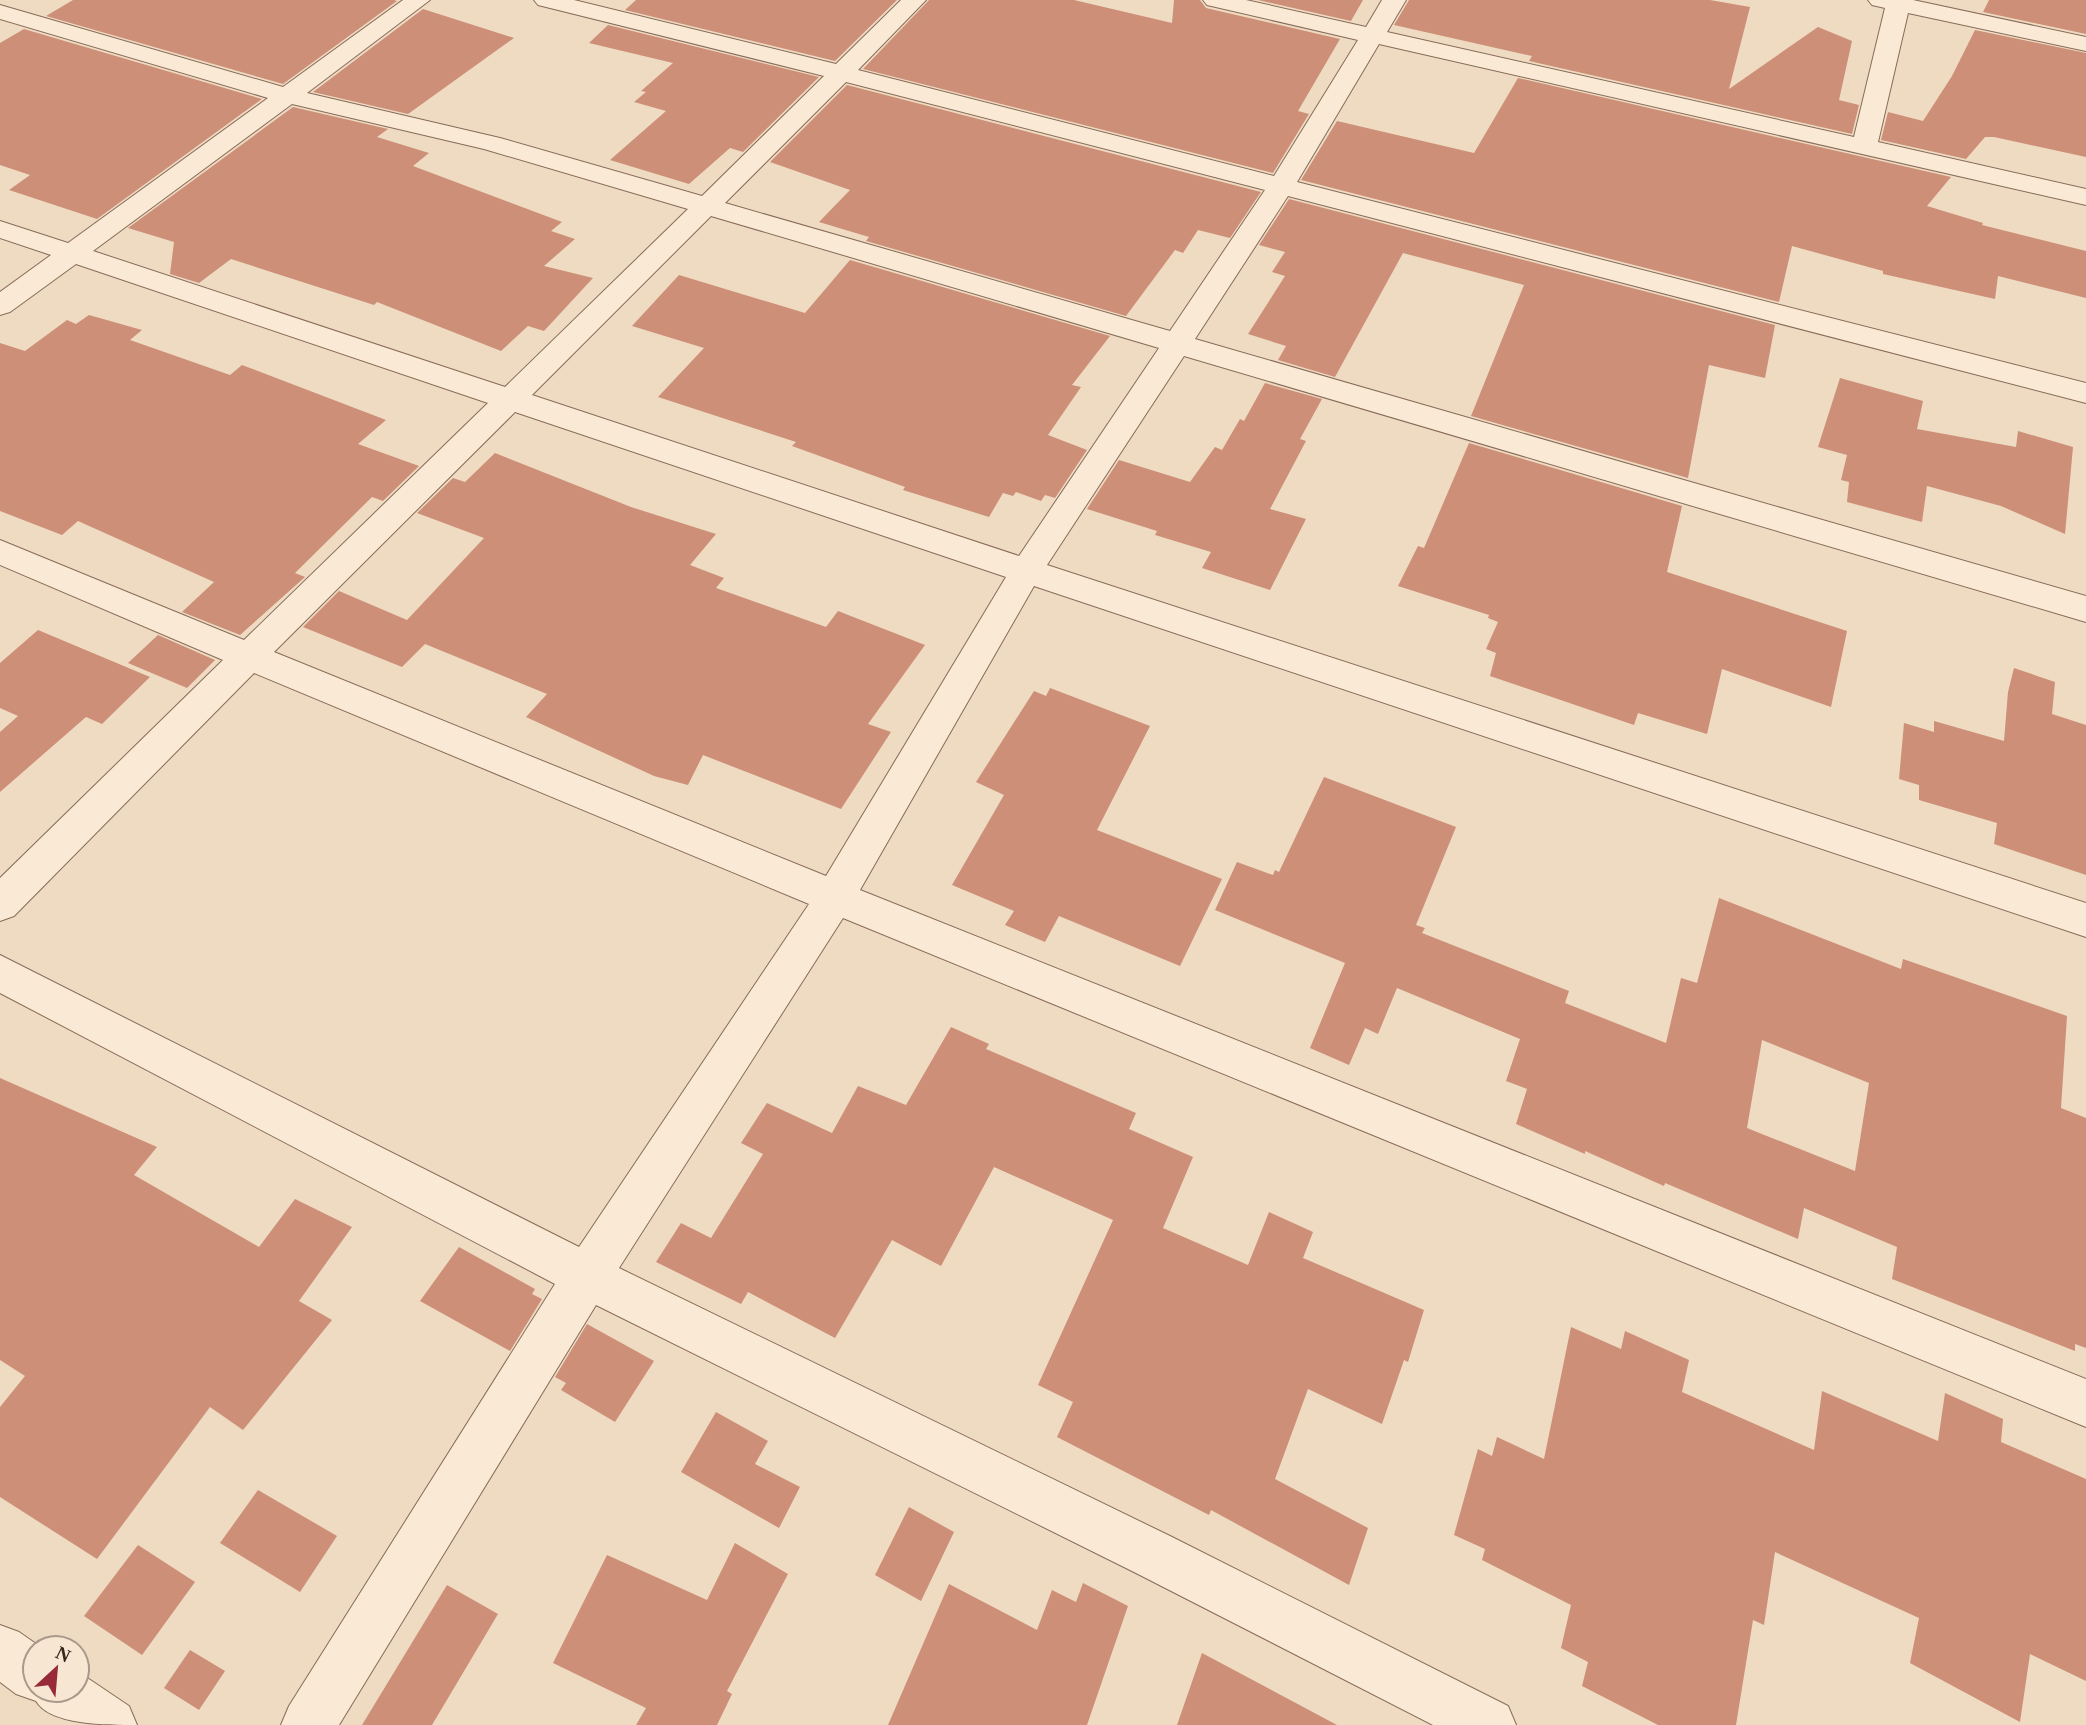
<svg xmlns="http://www.w3.org/2000/svg" width="2086" height="1725" font-family="'Times New Roman',serif">
	<rect width="100%" height="100%" fill="#eedbc2"/>
	<path fill="#cd8f77" fill-rule="evenodd" d="M73 0H394L397 1 283 84 46 16Z
		M636 0H897L835 61 625 10Z
		M929 0H1074L1172 23 1174 0H1200L1206 8 1340 39 1298 111 1309 114 1273 173 863 69Z
		M1258 0H1363L1351 21Z
		M1409 0H1710L1750 7 1729 89 1818 27 1852 41 1839 100 1859 105 1852 134 1529 61 1532 56 1394 25Z
		M1989 0H2086V34L1983 12Z
		M423 9 514 38 408 114 313 92Z
		M608 25 819 77 743 152 730 148 689 184 610 160 666 111 634 102 646 92 641 91 673 63 589 43Z
		M24 29 262 99 97 219 9 190 30 175 0 165V43Z
		M1975 30 2086 53V157L1994 137H1985L1966 159 1881 140 1888 112 1923 121 1952 76Z
		M1518 78 1951 177 1927 206 1983 223 1982 225 2086 251V298L1998 276 1995 299 1883 274V271L1792 246 1779 302 1301 180 1337 121 1474 153Z
		M847 85 1261 192 1230 238 1198 230 1183 253 1175 250 1126 316 866 241 869 237 819 222 850 190 770 162Z
		M293 107 388 129 377 137 429 153 413 166 562 222 551 231 575 239 544 266 593 278 544 331 528 326 501 351 377 302 374 305 231 259 199 283 170 274 174 242 128 228Z
		M1289 199 1775 325 1765 378 1709 365 1688 478 1471 416 1524 285 1403 253 1335 377 1278 360 1286 346 1248 334 1285 276 1272 272 1285 252 1259 245Z
		M850 260 1110 336 1072 385 1081 387 1048 435 1087 450 1055 498 1045 495 1041 501 1016 492 1013 496 1003 493 989 517 903 490 905 487 792 446 796 442 658 397 704 348 632 326 679 275 805 313Z
		M89 315 142 330 130 340 230 375 242 365 386 420 358 444 419 466 383 501 372 497 295 573 305 577 240 635 182 612 214 582 78 521 62 535 0 511V343L25 351 67 320 76 324Z
		M1840 378 1923 401 1917 429 2016 447 2018 431 2073 447 2065 534 2001 506 1927 486 1922 522 1847 502 1849 482 1841 480 1847 455 1818 447Z
		M1265 383 1322 399 1300 439 1306 441 1270 509 1306 519 1270 590 1202 568 1211 552 1155 535 1157 531 1087 509 1119 460 1190 482 1215 447 1222 450 1240 419 1244 421Z
		M1469 443 1682 506 1667 572 1847 631 1831 707 1722 669 1707 734 1638 713 1634 725 1490 676 1496 653 1486 649 1498 622 1488 618 1489 615 1398 586 1418 546 1424 548Z
		M495 453 631 507 716 534 690 565 724 578 716 588 826 627 838 611 925 645 868 724 891 732 841 809 703 755 688 785 654 776 526 717 547 694 425 644 402 667 303 627 339 591 407 620 484 538 417 513 453 478 465 482Z
		M38 630 150 677 102 724 86 717 0 792V732L18 716 0 708V663Z
		M158 635 215 660 187 688 128 663Z
		M2014 668 2055 682 2052 714 2086 725V875L1994 844 1997 823 1919 800V785L1899 779 1904 723 1934 732V721L2004 741 2008 692Z
		M1050 688 1150 726 1097 830 1222 879 1180 966 1059 916 1045 942 1005 925 1014 911 952 885 1004 795 976 782 1034 691 1046 696Z
		M1324 777 1456 827 1416 925 1425 928 1422 933 1569 991 1565 1003 1666 1043 1681 978 1697 983 1719 898 1901 969 1903 959 2067 1016 2061 1108 2086 1118V1348L2075 1344V1351L1892 1279 1897 1247 1804 1208 1798 1239 1665 1183 1664 1186 1585 1151V1154L1516 1124 1527 1089 1506 1081 1520 1039 1397 988 1378 1034 1365 1028 1349 1065 1310 1048 1345 963 1215 910 1237 862 1273 875 1275 870 1279 872ZM1762 1040 1869 1083 1855 1171 1747 1128Z
		M951 1027 989 1044 986 1049 1136 1113 1129 1129 1193 1157 1163 1228 1248 1265 1269 1212 1313 1232 1303 1258 1424 1310 1408 1362 1404 1360 1382 1424 1308 1389 1275 1479 1368 1528 1349 1585 1211 1510 1209 1515 1057 1437 1073 1402 1038 1385 1113 1220 994 1167 941 1266 892 1240 835 1338 748 1292 741 1304 656 1262 681 1223 711 1238 763 1154 741 1143 767 1103 832 1133 858 1086 906 1105Z
		M0 1078 157 1147 134 1175 259 1247 295 1199 352 1227 299 1301 332 1320 243 1430 210 1407 97 1559 0 1497V1407L25 1376 0 1360Z
		M459 1247 535 1289 532 1294 542 1299 510 1351 420 1301Z
		M587 1324 654 1361 615 1422 561 1390 566 1383 555 1377Z
		M1571 1327 1621 1349 1625 1331 1689 1360 1682 1392 1814 1450 1822 1391 1938 1441 1945 1393 2003 1419 2001 1442 2086 1479V1681L2030 1654 2020 1722 1910 1663 1919 1618 1775 1552 1764 1625 1753 1620 1736 1725H1658L1582 1686 1588 1662 1561 1648 1571 1605 1482 1560 1485 1549 1454 1535 1478 1449 1492 1456 1497 1437 1544 1459Z
		M716 1412 768 1441 755 1464 800 1487 779 1528 681 1472Z
		M258 1490 337 1536 300 1592 220 1543Z
		M909 1507 954 1532 921 1601 875 1575Z
		M735 1543 788 1574 727 1691 732 1694 717 1725H636L646 1708 553 1663 607 1555 707 1600Z
		M138 1545 195 1582 142 1655 84 1616Z
		M1083 1583 1128 1606 1087 1725H888L949 1584 1037 1630 1052 1590 1076 1602Z
		M447 1585 498 1614 432 1725H362Z
		M190 1650 225 1671 199 1710 164 1688Z
		M1202 1653 1337 1725H1177Z"/>
	<g fill="none" stroke-linecap="round" stroke-linejoin="round">
		<g stroke="#886b59" stroke-width="2">
			<path id="minor" d="M403 0H430L307 93 500 138 702 196 824 76 538 5 534 0H574L836 64 901 0H926L858 70 1274 176 1358 40 1207 5 1203 0H1246L1366 27 1382 0H1406L1387 32 1854 137 1885 8 1872 5 1868 0H1913L2086 37V51L1908 13 1878 142 2086 189V205L1379 44 1297 182 2086 383V403L1288 196 1195 339 2086 596V622L1184 356 1047 565 2086 903V937L1034 586 860 890 2086 1379V1427L843 918 619 1268 1170 1536 1508 1706 1516 1725H1433L1134 1572 596 1305 339 1725H281L289 1706 555 1284 0 993V955L579 1247 809 904 254 673 14 916 0 921V878L223 660 0 565V540L244 640 488 403 76 264 10 312 0 315V292L51 255 0 238V221L68 243 268 98 0 19V5L283 87ZM846 82 1265 190 1170 331 725 203ZM292 104 484 149 688 209 505 387 93 251ZM711 216 1159 348 1019 556 532 395ZM515 412 1006 577 826 876 274 652Z
				M0 1625 19 1632 42 1648H35V1690H77V1671L129 1706 137 1725C106 1725 50 1725 36 1701L16 1694 0 1682Z"/>
		</g>
		<use href="#minor" fill="#f9e9d5" fill-rule="evenodd"/>
	</g>
	<g transform="translate(56 1669) rotate(26)"><circle r="33" fill="#f6e6d2" stroke="#aa998a" stroke-width="2"/>
	<path d="M0-5L12 26L0 18L-12 26Z" fill="#972939"/>
	<text y="-10" font-size="19" font-weight="bold" text-anchor="middle" fill="#38261d">N</text>
	</g>
</svg>
